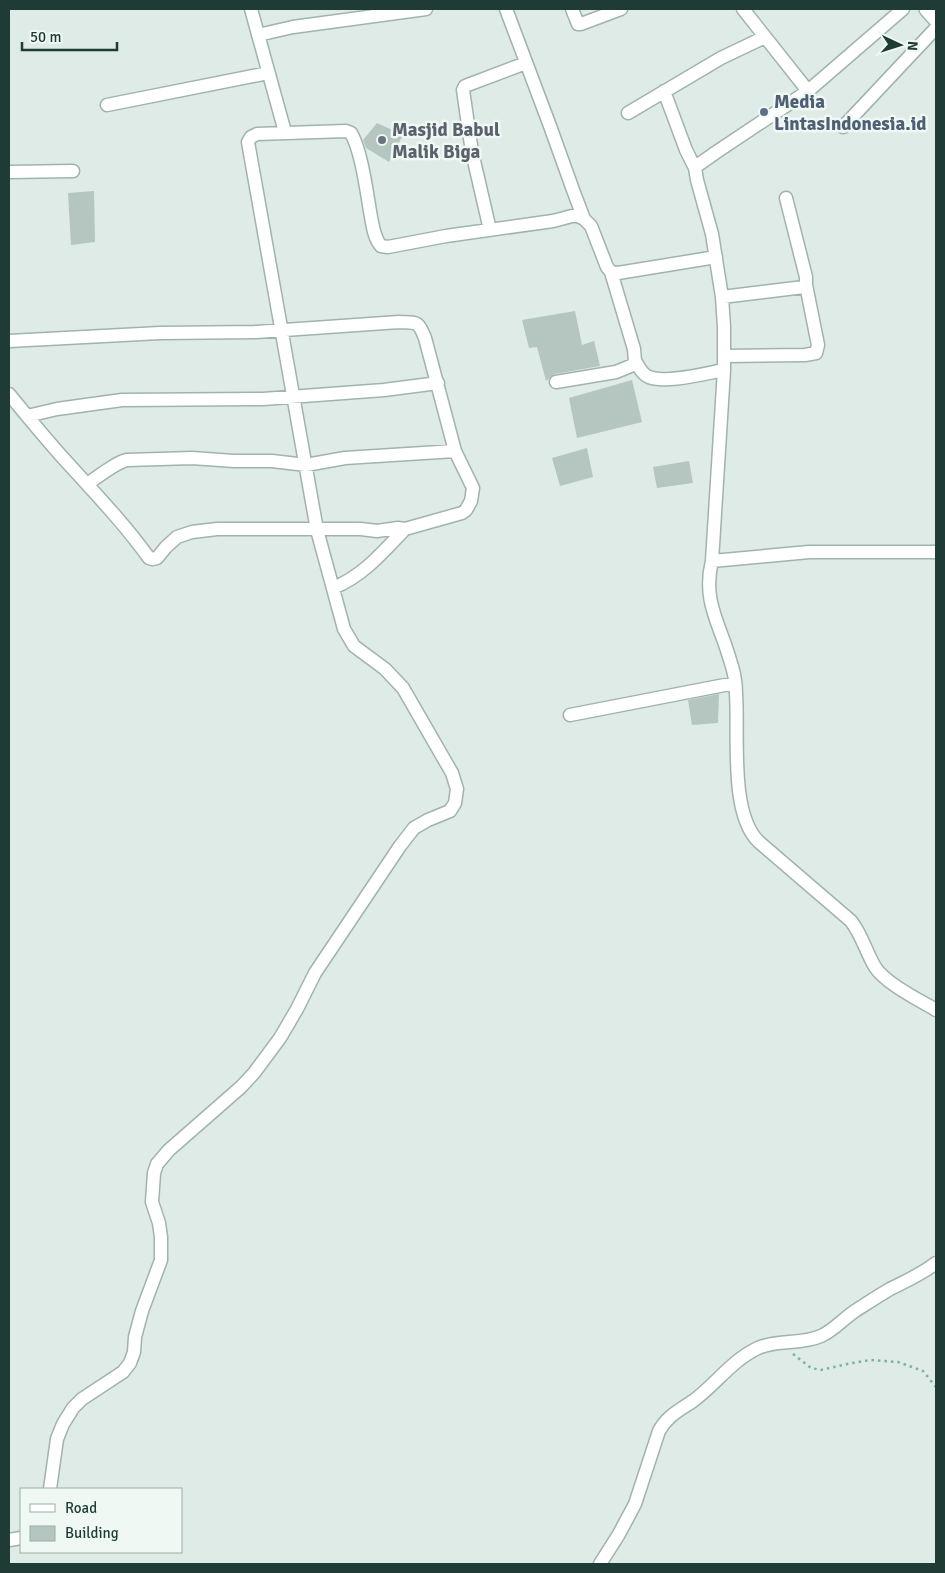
<svg xmlns="http://www.w3.org/2000/svg" width="945" height="1573" font-family="Signika,sans-serif">
	<rect width="100%" height="100%" fill="#deebe6"/>
	<path fill="#b4c6bf" d="M377 123 403 135 389 162 366 148 363 140Z
		M94 191 95 242 71 245 68 193Z
		M575 311 582 345 594 341 600 366 555 374 546 381 537 347 529 348 522 320Z
		M632 380 642 422 577 438 569 398Z
		M587 448 593 477 560 486 552 458Z
		M689 461 693 483 657 488 653 467Z
		M719 694 718 723 692 725 688 700Z"/>
	<g fill="none" stroke-linecap="round" stroke-linejoin="round">
		<g stroke="#a1b3ad" stroke-width="15">
			<path id="street" d="M251 9 285 132
				M506 9 550 126 573 190 584 219 591 226 607 267 611 272 618 273 716 257
				M572 9 578 24H581L621 9
				M743 9 808 91
				M903 9 808 91 715 153 698 165 695 168 697 180 712 234 722 297 724 327V370L712 561 809 552H936
				M258 35 293 27 426 9
				M664 91 686 150 695 168
				M107 105 268 73
				M628 113 721 58 765 37
				M843 127 936 28
				M9 172 73 171
				M490 230 472 152 463 90 465 86 526 63
				M722 297 804 287 806 285V277L786 198
				M9 341 160 333 256 332 399 322C417 323 418 320 425 338L455 451 473 488 471 501 466 510 462 513 405 529 398 528 377 531 361 529H217L192 532 177 537 166 547 157 558 152 559 149 558C123 522 93 491 64 459 45 438 27 416 9 394
				M724 356 805 355 816 353 818 345 806 285
				M635 361C639 366 641 373 647 376 662 385 707 373 724 370
				M556 382 616 372 633 365 635 361 634 349 611 272
				M27 416 57 409 122 400 263 399 384 390 438 383
				M87 484C98 477 116 462 127 460L192 458 234 461H272L306 465 345 458 455 451
				M712 561C702 601 720 624 730 660 734 671 736 683 736 694 739 733 729 814 759 842L851 921C862 935 866 952 875 967 885 983 919 1000 936 1010
				M333 588C363 576 383 552 405 529
				M570 715 735 683
				M50 1489 57 1439 63 1424 73 1408 82 1399 123 1372 130 1363 134 1352 135 1337 142 1311 161 1260V1237L159 1223 152 1202 154 1173 157 1164 169 1150 241 1087 254 1073 280 1038 297 1009 315 973 400 846 414 828 428 820 450 811 455 803 457 789 452 773 403 688 385 669 354 646 344 629 317 530 248 142 251 137 257 134 346 131 351 133C362 152 367 195 371 217 373 227 374 238 381 246L388 247 446 236 553 221 572 216H578L584 219
				M9 1540 21 1538
				M600 1564 619 1534 635 1504 659 1431C667 1416 680 1410 693 1401 715 1385 732 1360 758 1348 778 1339 801 1345 821 1336 834 1330 843 1319 855 1311 866 1304 878 1296 890 1289 906 1281 922 1274 936 1263"/>
		</g>
		<g stroke="#9cb8ae" stroke-width="18">
			<path id="secondary" d="M927 9 936 19"/>
		</g>
		<path stroke="#7cb2a1" stroke-width="2.5" stroke-dasharray="2.5 4" stroke-linecap="butt" d="M793 1354 811 1368 821 1370 847 1364 870 1360 898 1362 923 1371 936 1387"/>
		<use href="#street" stroke="#fff" stroke-width="12"/>
		<use href="#secondary" stroke="#fff" stroke-width="15"/>
	</g>
	<circle fill="#5c6f8a" stroke="#eff8f3" stroke-width="2" cx="764" cy="112" r="5"/>
	<circle fill="#6b7280" stroke="#eff8f3" stroke-width="2" cx="382" cy="140" r="5"/>
	<g text-anchor="middle" stroke-width="5" stroke-linejoin="round" paint-order="stroke">
		<g font-size="19" font-weight="bold" fill="#4e5e75" stroke="#eff8f3" text-anchor="start">
			<text x="774" y="108">Media<tspan x="774" dy="22">LintasIndonesia.id</tspan></text>
		</g>
		<g font-size="19" font-weight="bold" fill="#5b616d" stroke="#eff8f3" text-anchor="start">
			<text x="392" y="136">Masjid Babul<tspan x="392" dy="22">Malik Biga</tspan></text>
		</g>
	</g>
	<rect width="945" height="1573" fill="none" stroke="#1e3c35" stroke-width="20"/>
	<rect x="20" y="1488" width="162" height="65" fill="#eff8f3" stroke="#9bada7"/>
	<rect x="30" y="1504" width="25" height="8" fill="#ffffff" stroke="#9bada7"/>
	<text x="65" y="1513" font-size="15" fill="#1e3c35">Road</text>
	<rect x="30" y="1526" width="25" height="15" fill="#b4c6bf" stroke="#9bada7"/>
	<text x="65" y="1538" font-size="15" fill="#1e3c35">Building</text>
	<g transform="translate(900 45) rotate(94)" stroke="#eff8f3" stroke-width="4" paint-order="stroke">
	<path d="M0-4L9 19L0 12L-9 19Z" fill="#1e3c35"/>
	<text y="-8" font-size="14" font-weight="bold" text-anchor="middle" fill="#1e3c35">N</text>
	</g>
	<path d="M22 42v8h95v-8" fill="none" stroke="#1e3c35" stroke-width="2.5"/>
	<text x="30" y="42" font-size="15" fill="#1e3c35" stroke="#eff8f3" stroke-width="4" paint-order="stroke">50 m</text>
</svg>
